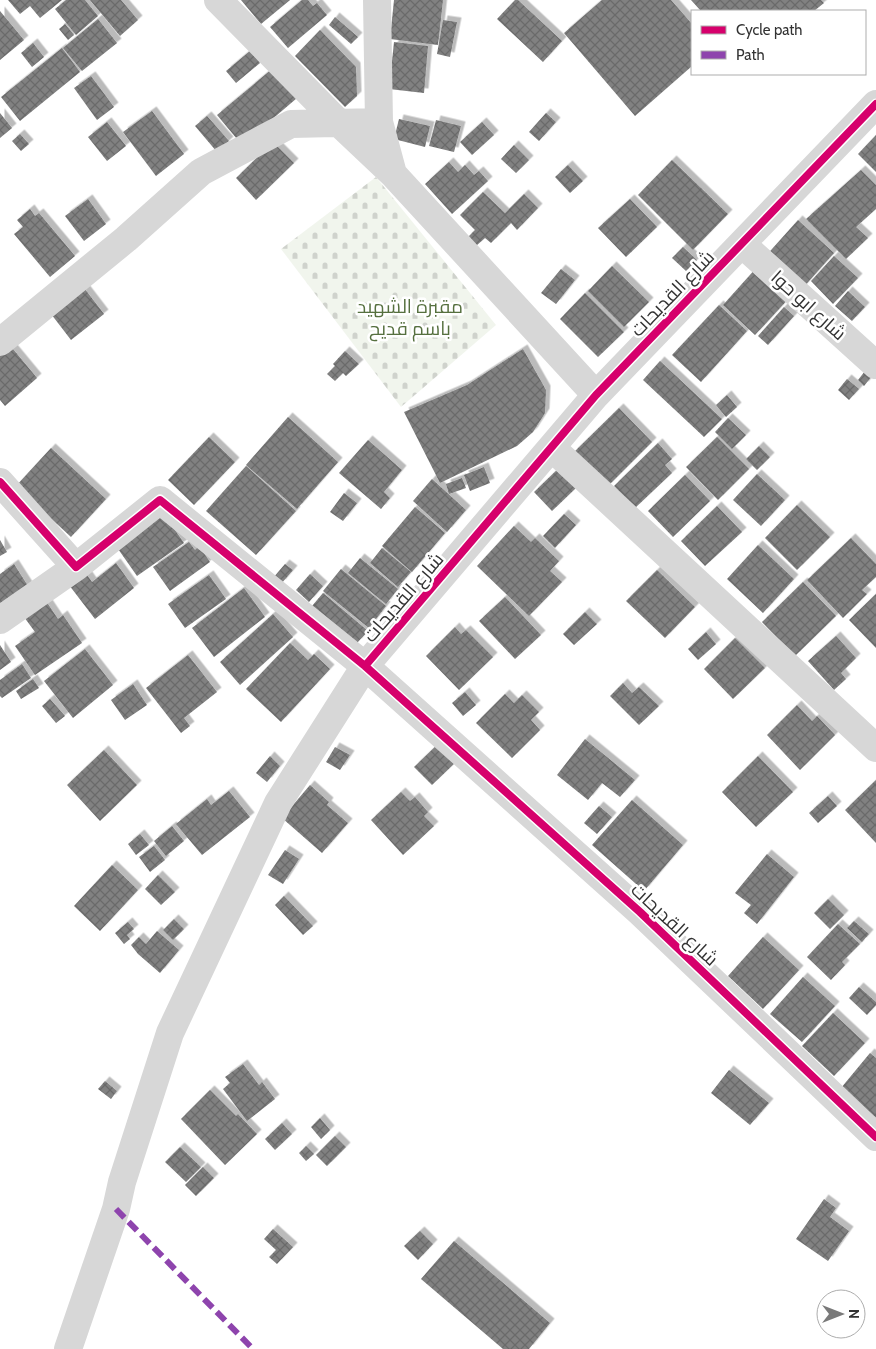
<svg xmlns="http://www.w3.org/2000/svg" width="876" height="1349" font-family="Cabin,Cairo,sans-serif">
	<defs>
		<pattern id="cemetery-stones" width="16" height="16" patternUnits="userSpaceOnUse" patternTransform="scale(1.25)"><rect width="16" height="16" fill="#f1f5ed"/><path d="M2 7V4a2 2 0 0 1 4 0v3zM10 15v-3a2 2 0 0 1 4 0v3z" fill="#cfd2cc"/></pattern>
		<pattern id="building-cross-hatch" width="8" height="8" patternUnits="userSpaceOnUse" patternTransform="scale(1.25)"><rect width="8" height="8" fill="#818181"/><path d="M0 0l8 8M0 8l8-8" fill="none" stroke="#6a6a6a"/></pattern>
		<filter id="shadow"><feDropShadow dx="4.5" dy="-4.5" stdDeviation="0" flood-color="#0004"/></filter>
	</defs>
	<rect width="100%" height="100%" fill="#fff"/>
	<path fill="url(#cemetery-stones)" d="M376 177 496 325 401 407 281 249Z"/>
	<path fill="url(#building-cross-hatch)" filter="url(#shadow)" d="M8 0H62L40 18 30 6 20 14Z
		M66 0H85L98 16 76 35 55 9Z
		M90 0H121L138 20 120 36Z
		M241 0H290L261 24Z
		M302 0H308L313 6 317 3 327 15 288 48 270 27Z
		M394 0H443L438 45 390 39Z
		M515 0H518L562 41 543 62 497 19Z
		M602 0H671L692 24V66L635 116 564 33Z
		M691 0H821L824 3 814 11H701Z
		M0 11 24 40 0 60Z
		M335 17 358 37 351 44 329 25Z
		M98 19 117 43 82 71 63 48Z
		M443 20 457 22 450 57 437 54Z
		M65 24 74 35 68 40 59 29Z
		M320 30 356 67 357 96 345 107 295 56Z
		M394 42 428 46 424 93 389 89Z
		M33 43 44 57 32 67 21 53Z
		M62 48 80 72 20 121 1 97Z
		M250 51 260 63 236 83 226 71Z
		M272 69 297 98 242 145 217 115Z
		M91 76 114 107 97 120 74 88Z
		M152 111 184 154 156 176 123 132Z
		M0 113 12 128 0 138Z
		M546 113 556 122 539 141 529 132Z
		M207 116 229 141 217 152 195 126Z
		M399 119 430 126 425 147 394 139Z
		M436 120 461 126 454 152 429 146Z
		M107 122 126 146 107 161 88 137Z
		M482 122 494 135 472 155 460 142Z
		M20 134 29 144 21 151 12 141Z
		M876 135V172L858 154Z
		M273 142 294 163 256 200 236 178Z
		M514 145 529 160 516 173 501 159Z
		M672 160 728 214 693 250 638 195Z
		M449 162 458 172 465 165 474 175 479 171 488 181 452 214 425 184Z
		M568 165 583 181 570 193 555 177Z
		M861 170 876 185V209L856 227 868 238 846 259 806 219Z
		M483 192 505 213 524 194 538 208 517 230 511 223 491 243 485 238 476 246 467 238 475 230 460 215Z
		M88 199 106 224 84 241 65 216Z
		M630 199 657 227 626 257 598 228Z
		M30 209 35 216 39 213 75 256 50 277 14 234 23 227 17 220Z
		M798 220 834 253 800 291 764 258Z
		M683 247 697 260 686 271 672 258Z
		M834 256 858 278 833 304 811 281Z
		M612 266 649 302 624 327 588 291Z
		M758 266 791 296 755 335 723 305Z
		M561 269 575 280 556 304 541 293Z
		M81 284 104 314 71 340 48 310Z
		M848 291 865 307 852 321 835 306Z
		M585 293 624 332 598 357 560 319Z
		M719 305 747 331 701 382 672 355Z
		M784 307 794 316 768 345 758 336Z
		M8 343 37 378 5 406 0 400V350Z
		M523 349 546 390 545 413 533 432 517 446 440 483 404 412 467 385Z
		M345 351 359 364 346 376 343 373 335 381 327 374 335 366 333 364Z
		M660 361 722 419 704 437 643 380Z
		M865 371 872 376 864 386 858 380Z
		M847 379 859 389 849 400 838 390Z
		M727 395 737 407 726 417 716 405Z
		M619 408 652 442 607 487 573 453Z
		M288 417 338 462 297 509 246 465Z
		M728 418 746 435 732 449 715 432Z
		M209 437 235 462 194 505 168 480Z
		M717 437 749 469 718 500 686 467Z
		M368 440 402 470 384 492 390 498 381 509 339 473Z
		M658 443 672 459 665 465 672 473 635 508 614 486Z
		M759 446 770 457 757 470 746 459Z
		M51 448 106 499 71 537 16 486Z
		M246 466 296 511 256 555 206 511Z
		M484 467 490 483 470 491 464 475Z
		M559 468 577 487 552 511 534 492Z
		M757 474 785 500 761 526 733 500Z
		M685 475 710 501 673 537 648 511Z
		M462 478 466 488 449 494 446 484Z
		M432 479 466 510 447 532 413 501Z
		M344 493 357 503 343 521 330 512Z
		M797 505 830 537 797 570 765 538Z
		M717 506 742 532 705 566 681 541Z
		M415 507 445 533 412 572 382 546Z
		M163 513 184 543 137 576 116 546Z
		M564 514 576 525 555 548 543 536Z
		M514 526 531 542 535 538 559 561 550 571 562 582 529 616 477 566Z
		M851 538 876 564V577L862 590 867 594 843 618 807 580Z
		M0 540 7 552 0 556Z
		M189 542 195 550 199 546 210 562 170 591 153 567Z
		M758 545 794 579 763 613 727 579Z
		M382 548 411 572 398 587 370 563Z
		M360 558 398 589 386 604 348 573Z
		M116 563 134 588 95 619 69 585 85 572 92 582Z
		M14 564 35 597 0 616V574Z
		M285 564 293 570 281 584 273 578Z
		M341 569 386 606 369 628 323 591Z
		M657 570 695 607 665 638 626 601Z
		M310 574 323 586 309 602 296 590Z
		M209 575 226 599 185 628 168 604Z
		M803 582 836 616 795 656 762 622Z
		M244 588 265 617 214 657 192 628Z
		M323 593 368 631 357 643 312 606Z
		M876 594V648L849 620Z
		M505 597 541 635 515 659 479 621Z
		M46 601 58 619 63 615 82 643 35 675 15 646 35 632 24 617Z
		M585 612 597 624 574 645 563 634Z
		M273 614 293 637 240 685 220 662Z
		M455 627 461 634 466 630 493 657 459 690 426 656Z
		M706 632 716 644 698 660 688 649Z
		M836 636 856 658 841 673 846 679 834 690 808 661Z
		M735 638 765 668 733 699 704 669Z
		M290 643 308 660 314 654 330 669 281 722 246 689Z
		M0 645 11 662 0 670Z
		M85 649 113 685 73 718 44 681Z
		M188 655 217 692 184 718 190 726 181 733 146 688Z
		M22 664 31 678 2 698 0 696V680Z
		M33 679 39 688 21 699 16 691Z
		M623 683 632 693 639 687 659 706 639 725 610 696Z
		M133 684 147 705 125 720 111 700Z
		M465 692 476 705 463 716 452 703Z
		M505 694 514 703 522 695 539 712 531 720 540 730 512 758 476 723Z
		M50 699 65 716 56 723 42 706Z
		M797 705 812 721 817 716 835 735 800 770 767 735Z
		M585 739 635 780 620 797 602 783 588 800 557 775Z
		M439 743 457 761 432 785 414 767Z
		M335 747 350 755 340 770 326 762Z
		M104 750 137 785 100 821 67 785Z
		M270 756 280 766 267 782 256 773Z
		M758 756 793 792 756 827 722 792Z
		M876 780V843L845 810Z
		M310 785 329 802 327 805 348 823 322 853 282 818Z
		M229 791 250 817 202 855 176 824 207 799 211 805Z
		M401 792 410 801 415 797 428 812 424 816 434 826 403 855 371 820Z
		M828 796 837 806 818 823 809 813Z
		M632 800 683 845 644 891 592 845Z
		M599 806 612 817 597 834 584 823Z
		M172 826 184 841 166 856 154 841Z
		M140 834 149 845 136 855 128 844Z
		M154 846 165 860 150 872 139 857Z
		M285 850 299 859 283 884 268 875Z
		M767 854 794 877 757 924 744 913 751 905 735 893Z
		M112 865 138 890 100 931 74 906Z
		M158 875 175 892 161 905 145 889Z
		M284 896 313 926 303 935 275 905Z
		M828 899 844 915 830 929 814 913Z
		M174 919 184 929 173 940 163 930Z
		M854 921 869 934 862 942 847 928Z
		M128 922 134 929 127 935 130 939 124 944 115 933Z
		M838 924 860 944 842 962 845 965 831 980 807 957Z
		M157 931 179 950 160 973 138 954 131 945 139 937 146 944Z
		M763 937 799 970 763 1009 728 976Z
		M803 977 835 1006 802 1042 770 1014Z
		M859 987 876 1002V1005L867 1015 849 998Z
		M833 1013 865 1043 834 1076 802 1046Z
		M870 1053 876 1058V1118L841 1088Z
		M243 1064 259 1085 262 1082 275 1099 247 1121 223 1089 230 1083 225 1077Z
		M729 1070 769 1103 750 1125 711 1093Z
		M105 1081 117 1091 111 1099 98 1089Z
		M210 1090 236 1116 238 1114 257 1134 225 1165 181 1119Z
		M320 1118 330 1130 321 1139 311 1127Z
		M282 1123 292 1134 275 1150 265 1139Z
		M335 1136 346 1147 327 1166 316 1155Z
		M306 1146 314 1154 306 1161 299 1153Z
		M180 1147 201 1167 186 1182 165 1162Z
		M203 1167 214 1178 196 1196 185 1185Z
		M824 1199 836 1208 830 1217 849 1231 828 1261 796 1239Z
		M273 1229 293 1247 277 1264 269 1257 276 1250 264 1239Z
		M420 1231 433 1244 418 1260 404 1246Z
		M454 1241 550 1323 529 1349H503L421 1279Z"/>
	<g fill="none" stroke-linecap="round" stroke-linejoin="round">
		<path stroke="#d7d7d7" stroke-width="28" d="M218 0 339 123 393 174
			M377 0 379 122 393 174 596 395
			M742 244 876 365
			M0 342 126 239 201 172 291 124 379 122
			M552 448 876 748
			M0 482 76 567 160 500 365 666 640 912 876 1137
			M0 620 76 567
			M68 1349 116 1209 122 1182 170 1033 278 803 365 666 596 395 876 104"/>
		<path stroke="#8e44ad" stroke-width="6" stroke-dasharray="12 6" stroke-linecap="butt" d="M116 1209 253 1349"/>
		<g stroke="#fff" stroke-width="11">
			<path id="cycleway" d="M0 482 76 567 160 500 365 666 640 912 876 1137
				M365 666 596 395 876 104"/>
		</g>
		<use href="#cycleway" stroke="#d6006c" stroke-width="8"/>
	</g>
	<g text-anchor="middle" stroke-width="5" stroke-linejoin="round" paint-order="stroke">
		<g font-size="19" fill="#333" stroke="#fff">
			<text transform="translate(672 293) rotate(-46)" y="7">شارع القديحات</text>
			<text transform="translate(809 305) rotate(42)" y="7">شارع ابو حوا</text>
			<text transform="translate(403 597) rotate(-49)" y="7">شارع القديحات</text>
			<text transform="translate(675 924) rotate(43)" y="7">شارع القديحات</text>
		</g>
		<g font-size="19" fill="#56703f" stroke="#fff">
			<text x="410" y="313">مقبرة الشهيد<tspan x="410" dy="22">باسم قديح</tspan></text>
		</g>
	</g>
	<rect x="691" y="10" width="175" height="65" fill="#ffffff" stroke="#adadad"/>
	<rect x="701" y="26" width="25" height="8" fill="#d6006c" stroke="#adadad"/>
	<text x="736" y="35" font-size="15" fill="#333333">Cycle path</text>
	<rect x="701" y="51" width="25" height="8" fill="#8e44ad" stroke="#adadad"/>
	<text x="736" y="60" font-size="15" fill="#333333">Path</text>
	<g transform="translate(841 1314) rotate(90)"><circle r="24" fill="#ffffff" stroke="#adadad"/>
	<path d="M0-4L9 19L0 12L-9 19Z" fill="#7a7a7a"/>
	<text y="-8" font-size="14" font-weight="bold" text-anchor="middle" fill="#333333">N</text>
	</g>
</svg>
